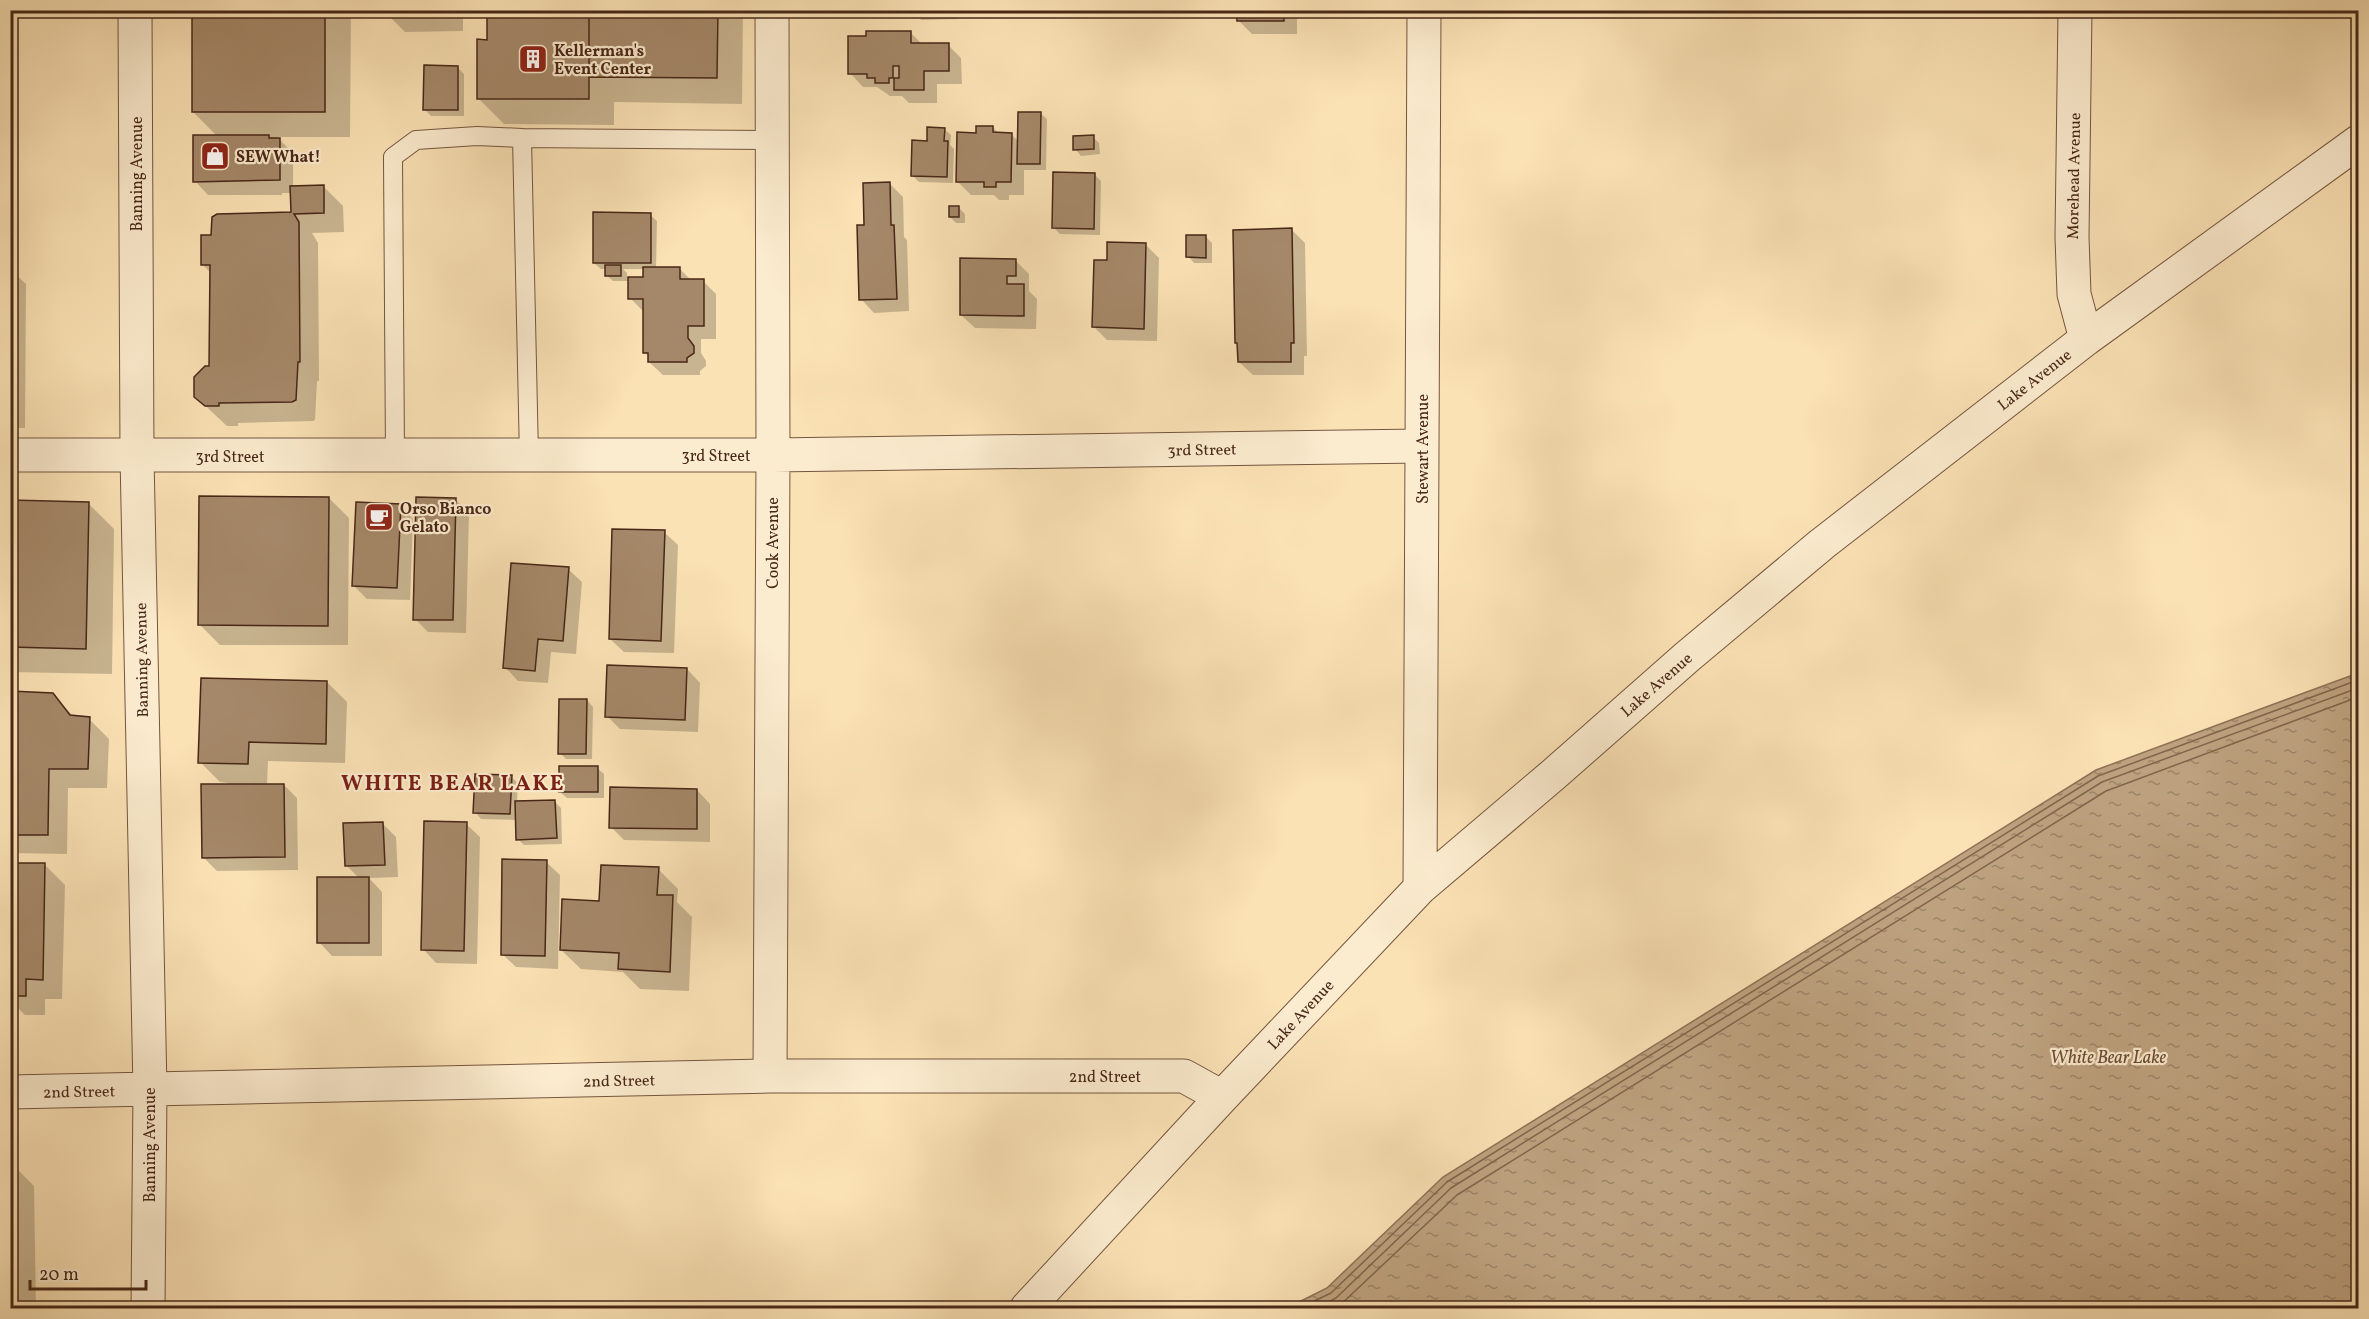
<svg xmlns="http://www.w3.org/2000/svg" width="2369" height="1319" font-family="Vollkorn,serif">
	<defs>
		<pattern id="water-ripples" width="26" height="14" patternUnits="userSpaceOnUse" patternTransform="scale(1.5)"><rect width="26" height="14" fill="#bea27f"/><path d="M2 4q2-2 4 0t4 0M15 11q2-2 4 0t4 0" fill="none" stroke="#9c8467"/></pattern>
	</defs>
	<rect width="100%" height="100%" fill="#fbe2b5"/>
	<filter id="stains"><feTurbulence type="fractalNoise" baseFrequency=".00333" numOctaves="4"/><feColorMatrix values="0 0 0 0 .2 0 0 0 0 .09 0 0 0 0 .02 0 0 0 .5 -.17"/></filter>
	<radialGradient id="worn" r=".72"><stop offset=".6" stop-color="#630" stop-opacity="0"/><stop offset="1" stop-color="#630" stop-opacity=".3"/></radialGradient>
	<path fill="url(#water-ripples)" stroke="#8f7155" stroke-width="1.5" d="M2358 673V1308H1287L1327 1288 1443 1177 2096 770Z"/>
	<path fill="#0003" fill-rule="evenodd" d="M194 10H351L350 137H277L293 153V187L323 186 343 206 344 232 312 233 318 243 319 381H317L315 420 313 421 238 423V426H227L196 397 210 367 211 273 202 264 212 236 292 214V193H282V195H208L195 181 218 137 193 112Z
		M383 10H463V31L405 32Z
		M488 10H743L742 104 614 102V125L504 124 478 98 488 42Z
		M915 10H958V19L921 20Z
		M1238 10H1297V34H1252L1238 20Z
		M911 33 923 45H948L961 58 962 84H937V103H909L902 96H890L877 87H863L850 73 868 37Z
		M457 67 464 74V116H431L425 110Z
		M1040 113 1047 119 1046 170H1024V195H1009V200H999L994 195H971L958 182 977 134 993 127 999 134H1011L1019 142Z
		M944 129 951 135 950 145 954 149 953 183 919 182 912 175 928 142Z
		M1093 137 1099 143 1100 154 1081 156 1075 149Z
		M1094 174 1101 181 1100 235 1060 234 1054 228Z
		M890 184 903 197 904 237 907 240 909 311 874 313 861 299 866 227Z
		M959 208 965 214V223H956L950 217Z
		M650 215 657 221 656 269H680L692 281H703L716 294V339H701V353L706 361V366L700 371V375H663L649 362V357L645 352 643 311 630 298V281H613L606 275V269H601L594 263ZM623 269H645V279H627V273Z
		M1292 230 1305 243 1307 356H1304V375H1253L1239 362Z
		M1206 237 1212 243V263H1194L1188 256Z
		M1145 244 1159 258 1157 341 1107 340 1094 327 1108 261Z
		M1015 260 1029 274V291L1037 299 1036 329 975 328 961 315Z
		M10 269 26 284 25 428H10Z
		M329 498 349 518 348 645H220L200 625Z
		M455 499 469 513 466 633 428 632 415 619Z
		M10 502 89 504 114 529 112 674 10 672Z
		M400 505 413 519 410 600 367 599 353 585Z
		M664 532 678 545 674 653 624 652 610 639Z
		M568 569 582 582 576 654 551 652 548 683 518 681 505 667Z
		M687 669 700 683 698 732 620 729 607 716Z
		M327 682 347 702 345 763 268 761 267 785H284L297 798 298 870 217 871 204 858 228 783 220 782 200 762Z
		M10 693 52 694 74 717 89 719 109 739 107 788H68L67 854 10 853Z
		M587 700 593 707 592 759H566L560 753Z
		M597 768 604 774V798H567L560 792Z
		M511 777 518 783 517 803 555 802 561 808 562 844 524 845 518 839 517 820 481 819 475 812Z
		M697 790 710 804V842L624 840 611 827Z
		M382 823 396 837 398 877 369 878 382 892V956H332L319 942 359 878 346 865Z
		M466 824 480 837 477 964 436 963 423 949Z
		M546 862 560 875 558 969 516 967 502 954Z
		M10 864 45 865 65 885 62 999H45V1015H25L10 1000Z
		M658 869 678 889 677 902 692 917 689 991 640 989 623 972 581 969 559 948 601 902Z
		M10 1166H14L34 1186 36 1308H10Z"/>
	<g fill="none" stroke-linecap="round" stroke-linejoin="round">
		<path stroke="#83644b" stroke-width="1.5" d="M1300 1308 1331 1293 1447 1182 2098 776 2358 680
			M1317 1308 1336 1298 1451 1188 2102 782 2358 688
			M1337 1308 1457 1195 2106 791 2358 697"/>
	</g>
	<path fill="#a58869" stroke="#482717" stroke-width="1.5" d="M192 10H325V112H192Z
		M382 10H444V12L384 13Z
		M487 10H589V99H477V39L487 40Z
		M589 10H718L717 78 589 77Z
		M913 10H952V13L913 14Z
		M1236 10H1284V21H1237Z
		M866 31H911V43H949V71H924V90H894V78H899V66H893V78H889V83H875V78H867V74H848V36H866Z
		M424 65 458 66V110H423Z
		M1018 112H1041L1040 164H1017Z
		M976 126H993V132L1012 133 1011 182H996V187H984V182H956L957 132 976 133Z
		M927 127 945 128 944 141H948L947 177 911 176 912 140 927 141Z
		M193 135H269V138H280V180L193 182Z
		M1094 135V149L1073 150V136Z
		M1053 172 1095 173 1094 229 1052 228Z
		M890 182 891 225H894L897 299 859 300 857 225H864L863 183Z
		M324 185V213L294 214 299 222 300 362H298L296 400 292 402 219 403V406H205L194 397V377L205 366H209L210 265H201V235H211L212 217 217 214 291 212 290 186Z
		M949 206H959V217H949Z
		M593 212 651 213V263H593Z
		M1292 228 1294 343H1291V362H1238L1237 343H1235L1233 230Z
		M1186 235H1206V258L1186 257Z
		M1107 242 1146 243 1144 329 1092 327 1094 260H1107Z
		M960 258 1016 259V276H1007V284H1024V316L960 315Z
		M605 265H621V276H605Z
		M643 267H680V279H704V326H688V338L694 346V353L687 358V362H648V353H643V299H628V277H643Z
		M199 496 329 497 328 626 198 625Z
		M416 497 456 498 453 620H413Z
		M10 500 89 502 86 649 10 647Z
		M356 502 401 504 397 588 352 586Z
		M612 529 665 530 661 641 609 639Z
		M511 563 569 567 563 641 538 639 535 671 503 668Z
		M607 665 687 668 685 720 605 717Z
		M201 678 327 681 326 744 249 742 248 764 198 763Z
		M10 691 53 693 70 715 90 717 88 769H49L48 835H10Z
		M559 699H587L586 754H558Z
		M559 766H598V792H559Z
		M475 774 512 775 510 814 473 813Z
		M201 784H284L285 857 202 858Z
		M610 787 697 789V829L609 828Z
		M555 800 557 838 516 840 515 801Z
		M424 821 467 822 464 951 421 950Z
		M383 822 385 865 345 866 343 823Z
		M502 859 547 860 545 956 501 955Z
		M10 863H45L43 980 26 979V996H10Z
		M601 865 659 867 657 895H673L670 972 618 969 619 953 560 950 562 899 599 901Z
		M317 877H369V943H317Z
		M15 1164 17 1304H10V1165Z"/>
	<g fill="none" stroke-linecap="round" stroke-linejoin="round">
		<g stroke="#75563e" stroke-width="20">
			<path id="service" d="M522 138 772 140
				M395 456 393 157 416 140 477 136 522 138 529 456"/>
		</g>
		<g stroke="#75563e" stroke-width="35">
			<path id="minor" d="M135 10 137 456 150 1090 148 1308
				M2075 10 2072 237 2074 294 2086 339
				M10 455H773L1422 446
				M1420 888 1424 10
				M770 1076 773 455 772 10
				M10 1092 770 1076H1184L1222 1097
				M1027 1308 1222 1097 1420 888 1553 775 1687 657 1822 544 2086 339 2358 142"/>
		</g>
		<use href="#service" stroke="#fceccf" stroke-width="18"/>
		<use href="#minor" stroke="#fceccf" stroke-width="33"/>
	</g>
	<defs>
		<g id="building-square" transform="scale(1.5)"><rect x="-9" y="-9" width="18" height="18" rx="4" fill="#8f2418" stroke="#fceccf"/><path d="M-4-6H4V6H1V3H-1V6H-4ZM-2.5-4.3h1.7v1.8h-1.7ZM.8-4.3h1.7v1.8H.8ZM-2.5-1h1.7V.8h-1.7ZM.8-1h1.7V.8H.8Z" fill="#fff"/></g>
		<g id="shop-square" transform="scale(1.5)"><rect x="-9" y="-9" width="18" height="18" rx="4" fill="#8f2418" stroke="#fceccf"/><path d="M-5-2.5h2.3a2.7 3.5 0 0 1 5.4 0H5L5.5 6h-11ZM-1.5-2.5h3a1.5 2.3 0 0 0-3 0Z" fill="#fff"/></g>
		<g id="cafe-square" transform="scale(1.5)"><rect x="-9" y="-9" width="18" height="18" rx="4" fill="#8f2418" stroke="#fceccf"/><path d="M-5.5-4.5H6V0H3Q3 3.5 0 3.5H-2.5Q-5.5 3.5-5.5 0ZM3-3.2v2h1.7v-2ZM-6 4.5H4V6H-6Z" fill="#fff"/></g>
	</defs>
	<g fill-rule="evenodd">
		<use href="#building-square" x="533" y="59"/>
		<use href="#shop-square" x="215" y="156"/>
		<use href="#cafe-square" x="379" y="517"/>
	</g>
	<g text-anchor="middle" stroke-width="4.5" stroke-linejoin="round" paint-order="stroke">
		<g font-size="16" font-weight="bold" fill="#482717" stroke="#fceccf" text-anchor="start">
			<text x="554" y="56">Kellerman's<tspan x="554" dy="18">Event Center</tspan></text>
			<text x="236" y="162">SEW What!</text>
			<text x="400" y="514">Orso Bianco<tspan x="400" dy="18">Gelato</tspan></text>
		</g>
		<g font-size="16" fill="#482717" stroke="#fceccf">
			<text transform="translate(136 174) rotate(-90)" y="6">Banning Avenue</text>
			<text transform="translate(2073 176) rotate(-89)" y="6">Morehead Avenue</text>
			<text transform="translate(2034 379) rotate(-38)" y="6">Lake Avenue</text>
			<text transform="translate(1202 449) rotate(-1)" y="6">3rd Street</text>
			<text transform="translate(1422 449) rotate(-90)" y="6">Stewart Avenue</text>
			<text x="716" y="461">3rd Street</text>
			<text x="230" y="462">3rd Street</text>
			<text transform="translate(772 543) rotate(-90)" y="6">Cook Avenue</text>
			<text transform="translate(141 660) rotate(-91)" y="6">Banning Avenue</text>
			<text transform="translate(1656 684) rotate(-41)" y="6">Lake Avenue</text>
			<text transform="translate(1300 1014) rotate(-47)" y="6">Lake Avenue</text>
			<text x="1105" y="1082">2nd Street</text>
			<text transform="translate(619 1080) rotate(-1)" y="6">2nd Street</text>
			<text transform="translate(79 1091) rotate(-1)" y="6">2nd Street</text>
			<text transform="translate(149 1145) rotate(-90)" y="6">Banning Avenue</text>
		</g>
		<g font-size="18" font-style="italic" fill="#6b4c36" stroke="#fceccf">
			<text x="2108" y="1063">White Bear Lake</text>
		</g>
		<g font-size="22" font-weight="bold" letter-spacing="1.5" fill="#7a1f14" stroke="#fceccf">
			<text x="453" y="790">WHITE BEAR LAKE</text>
		</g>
	</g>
	<rect width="2369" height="1319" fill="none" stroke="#fbe2b5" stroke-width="36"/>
	<rect x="12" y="12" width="2345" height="1295" fill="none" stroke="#482717" stroke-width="3"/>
	<rect x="18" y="18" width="2333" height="1283" fill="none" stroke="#482717" stroke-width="1.5"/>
	<path d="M30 1280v9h116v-9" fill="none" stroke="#482717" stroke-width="3"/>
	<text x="39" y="1280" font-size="18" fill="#482717" stroke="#fceccf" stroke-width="4.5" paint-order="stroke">20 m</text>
	<rect width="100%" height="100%" filter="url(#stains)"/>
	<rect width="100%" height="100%" fill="url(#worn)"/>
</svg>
